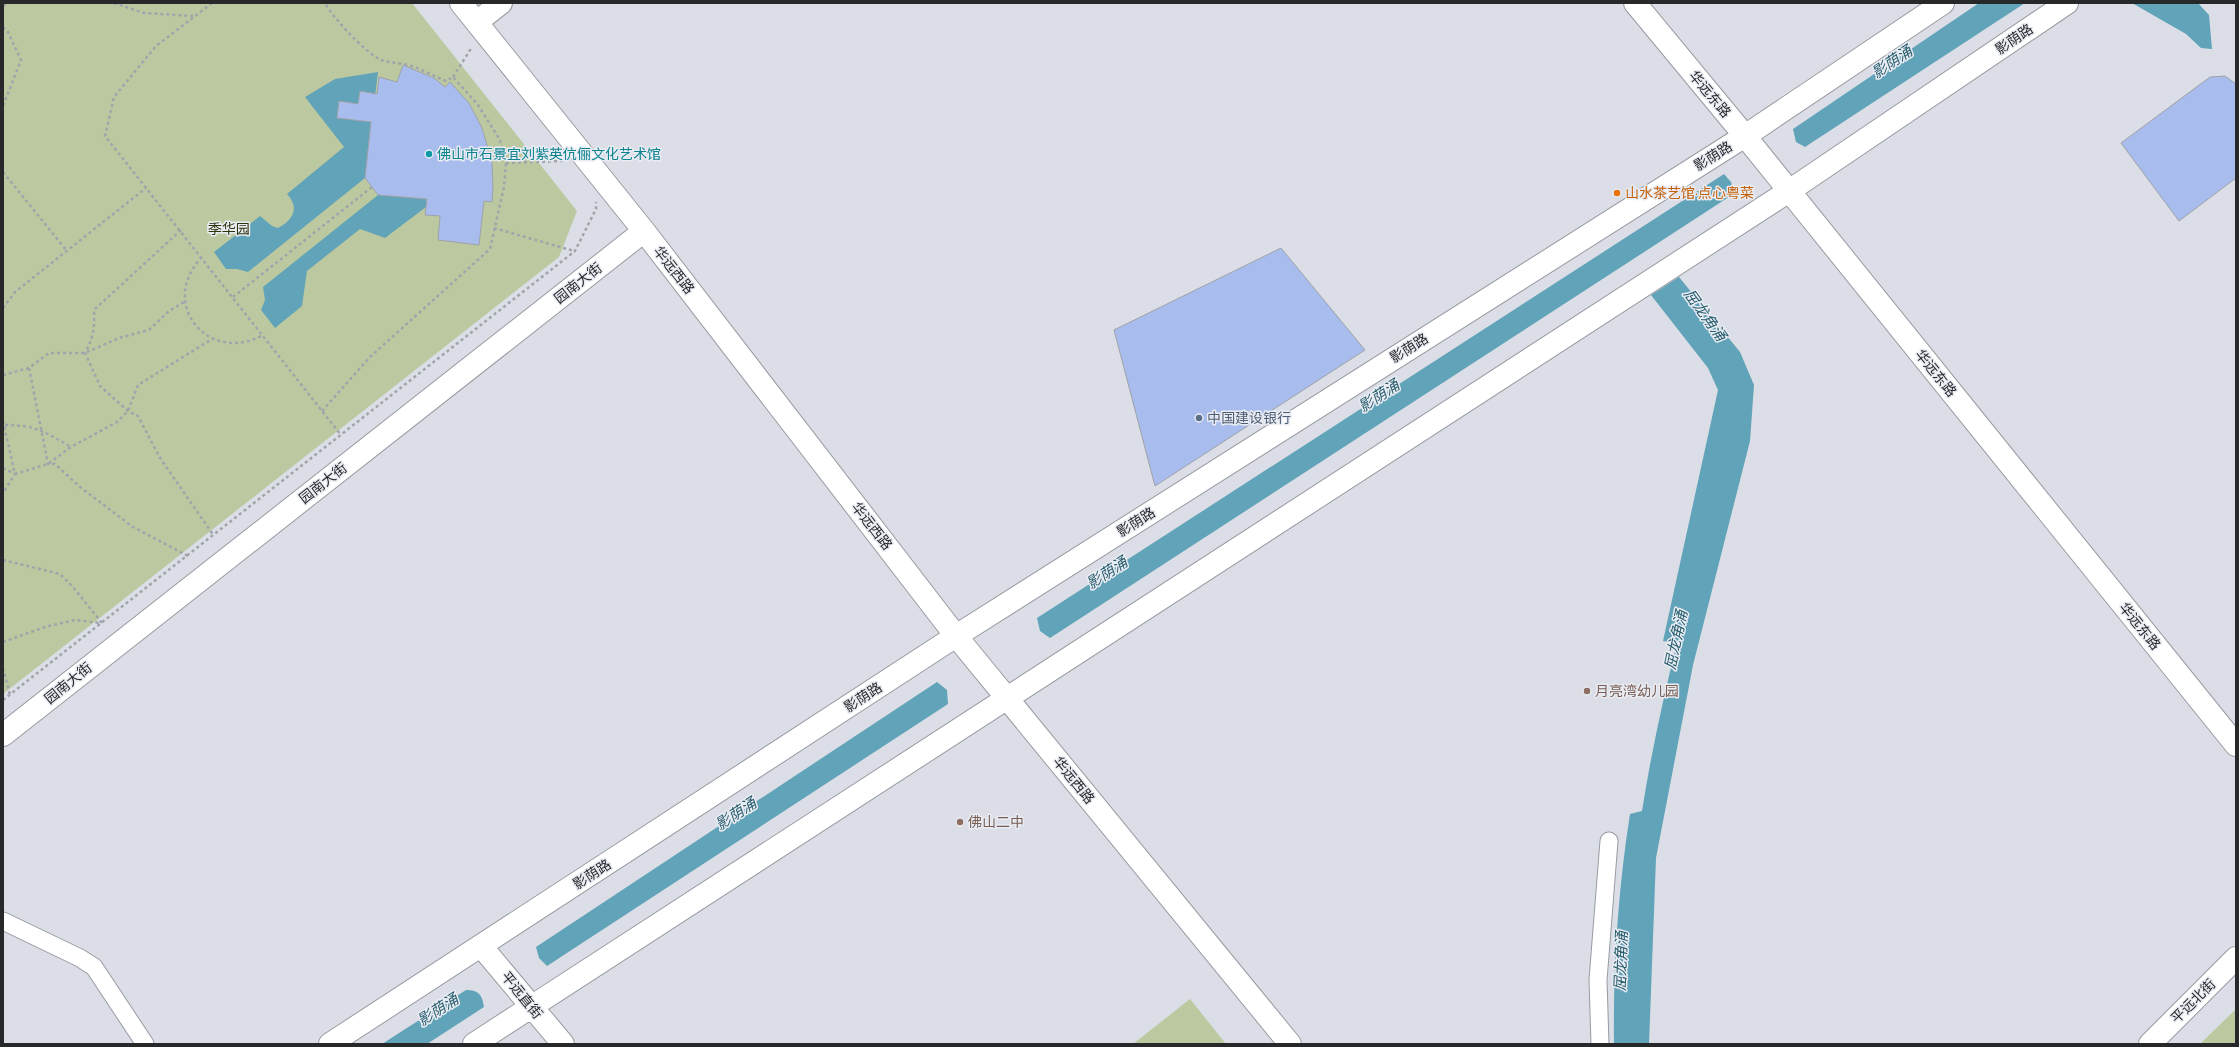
<svg xmlns="http://www.w3.org/2000/svg" width="2239" height="1047" font-family="'PT Sans Narrow','Noto Sans SC',sans-serif">
	<rect width="100%" height="100%" fill="#dbdee6"/>
	<path fill="#bcc9a0" d="M3 3H412L577 211 559 257 3 694Z
		M1190 999 1226 1044H1133Z
		M2236 1009V1044H2200Z"/>
	<path fill="#61a3b8" d="M1979 3H2025L1805 147 1796 142 1793 129Z
		M2132 3H2198L2209 15 2212 49 2201 48 2186 34Z
		M378 72 365 178 248 272 237 269H226L214 252 260 216 272 226 278 228C293 220 300 208 287 194L344 147 305 97 335 79Z
		M1724 174 1731 182 1735 193 1050 638 1040 631 1037 618Z
		M378 195 426 199V207L385 238 360 229 307 271 302 306 275 328 261 310 265 300 263 287Z
		M1679 277 1740 352 1754 385 1750 441 1693 665 1656 858 1649 1044H1614C1613 967 1618 890 1630 814L1642 811C1651 754 1663 699 1677 643L1663 641 1718 390 1708 368 1651 295Z
		M937 682 947 690 948 704 547 966 539 958 536 947Z
		M466 990C479 990 482 995 484 1007L427 1044H382Z"/>
	<path fill="#a8bced" stroke="#9fa2a8" d="M403 65 434 78 445 87 450 82 469 103 482 128 492 162 493 189 492 202 484 201 479 245 438 240 440 216 425 215 427 199 378 195 365 178 371 122 337 118 339 101 358 104 360 91 377 94 379 77 397 82Z
		M2225 76 2236 84V178L2179 221 2121 143 2210 77Z
		M1281 248 1365 350 1155 486 1114 330Z"/>
	<g fill="none" stroke-linecap="round" stroke-linejoin="round">
		<g stroke="#989ba2" stroke-width="19">
			<path id="minor" d="M3 921 80 958 94 967 145 1044
				M1600 1044 1598 980 1609 841"/>
		</g>
		<g stroke="#989ba2" stroke-width="24">
			<path id="tertiary" d="M461 3 644 231 956 636 1290 1044
				M1635 3 1745 136 2236 745
				M477 22 501 3
				M3 735 644 231
				M481 946 563 1044
				M330 1044 956 636 1745 136 1943 3
				M474 1044 1789 191 2067 3
				M2150 1044 2236 958"/>
		</g>
		<path stroke="#a1a4aa" stroke-width="2.5" stroke-dasharray="3 3" stroke-linecap="butt" d="M114 3 144 13 194 16
			M212 3 156 46 114 97 105 136 341 435
			M3 6 9 3
			M3 27 8 32 21 60 3 106
			M453 77 472 47
			M506 163 563 161
			M3 172 67 251
			M494 228 574 251
			M181 230 94 310C95 327 93 339 85 353L100 386 128 411 138 416 160 458 214 536
			M202 257C157 304 209 365 263 335
			M233 297 372 187
			M3 308 15 292 146 188
			M29 368 48 464H55L80 487 133 527 188 556
			M3 375 29 368 49 353H85L119 338 149 330 169 311 184 302
			M322 411 370 357 490 249 504 187 506 163 500 140 478 105 453 77 446 81C433 76 417 66 403 64 394 62 387 63 379 59 362 49 335 20 325 3
			M3 421 15 474 48 464 71 447 117 422 128 411 138 385 212 339
			M5 425C36 425 45 432 71 447
			M3 468 15 474 3 493
			M3 560 60 574 73 587 102 623
			M3 642 45 627 75 620 101 623
			M3 668 10 695
			M3 700 575 251 596 209V202"/>
		<use href="#minor" stroke="#fff" stroke-width="17"/>
		<use href="#tertiary" stroke="#fff" stroke-width="22"/>
	</g>
	<circle fill="#0f9aa8" stroke="#e9ecf3" stroke-width="1.5" cx="429" cy="154" r="4"/>
	<circle fill="#e8710a" stroke="#e9ecf3" stroke-width="1.5" cx="1617" cy="193" r="4"/>
	<circle fill="#5c6f8a" stroke="#e9ecf3" stroke-width="1.5" cx="1199" cy="418" r="4"/>
	<g fill="#8d6e63" stroke="#e9ecf3" stroke-width="1.5">
		<circle cx="1587" cy="691" r="4"/>
		<circle cx="960" cy="822" r="4"/>
	</g>
	<g text-anchor="middle" stroke-width="3" stroke-linejoin="round" paint-order="stroke">
		<g font-size="14" fill="#26282a" stroke="#e9ecf3">
			<text transform="translate(2014 39) rotate(-34)" y="5">影荫路</text>
			<text transform="translate(1710 94) rotate(50)" y="5">华远东路</text>
			<text transform="translate(1713 156) rotate(-32)" y="5">影荫路</text>
			<text transform="translate(674 270) rotate(52)" y="5">华远西路</text>
			<text transform="translate(578 283) rotate(-38)" y="5">园南大街</text>
			<text transform="translate(1409 348) rotate(-32)" y="5">影荫路</text>
			<text transform="translate(1936 373) rotate(51)" y="5">华远东路</text>
			<text transform="translate(323 483) rotate(-38)" y="5">园南大街</text>
			<text transform="translate(1136 522) rotate(-32)" y="5">影荫路</text>
			<text transform="translate(872 526) rotate(52)" y="5">华远西路</text>
			<text transform="translate(2140 626) rotate(51)" y="5">华远东路</text>
			<text transform="translate(68 683) rotate(-39)" y="5">园南大街</text>
			<text transform="translate(863 697) rotate(-33)" y="5">影荫路</text>
			<text transform="translate(1074 780) rotate(51)" y="5">华远西路</text>
			<text transform="translate(592 874) rotate(-33)" y="5">影荫路</text>
			<text transform="translate(522 995) rotate(51)" y="5">平远直街</text>
			<text transform="translate(2193 1001) rotate(-45)" y="5">平远北街</text>
		</g>
		<g font-size="14" fill="#0d838f" stroke="#e9ecf3" text-anchor="start">
			<text x="437" y="159">佛山市石景宜刘紫英伉俪文化艺术馆</text>
		</g>
		<g font-size="14" fill="#c56008" stroke="#e9ecf3" text-anchor="start">
			<text x="1625" y="198">山水茶艺馆·点心粤菜</text>
		</g>
		<g font-size="14" fill="#2b350d" stroke="#e9ecf3">
			<text x="229" y="234">季华园</text>
		</g>
		<g font-size="14" fill="#4e5e75" stroke="#e9ecf3" text-anchor="start">
			<text x="1207" y="423">中国建设银行</text>
		</g>
		<g font-size="14" fill="#785e54" stroke="#e9ecf3" text-anchor="start">
			<text x="1595" y="696">月亮湾幼儿园</text>
			<text x="968" y="827">佛山二中</text>
		</g>
		<g font-size="15" font-style="italic" fill="#265c6c" stroke="#e9ecf3">
			<text transform="translate(1892 62) rotate(-34)" y="5">影荫涌</text>
			<text transform="translate(1705 315) rotate(54)" y="5">屈龙角涌</text>
			<text transform="translate(1379 396) rotate(-33)" y="5">影荫涌</text>
			<text transform="translate(1107 573) rotate(-33)" y="5">影荫涌</text>
			<text transform="translate(1676 640) rotate(-78)" y="5">屈龙角涌</text>
			<text transform="translate(736 814) rotate(-33)" y="5">影荫涌</text>
			<text transform="translate(1621 961) rotate(-88)" y="5">屈龙角涌</text>
			<text transform="translate(438 1010) rotate(-33)" y="5">影荫涌</text>
		</g>
	</g>
	<rect width="2239" height="1047" fill="none" stroke="#26282a" stroke-width="8"/>
</svg>
